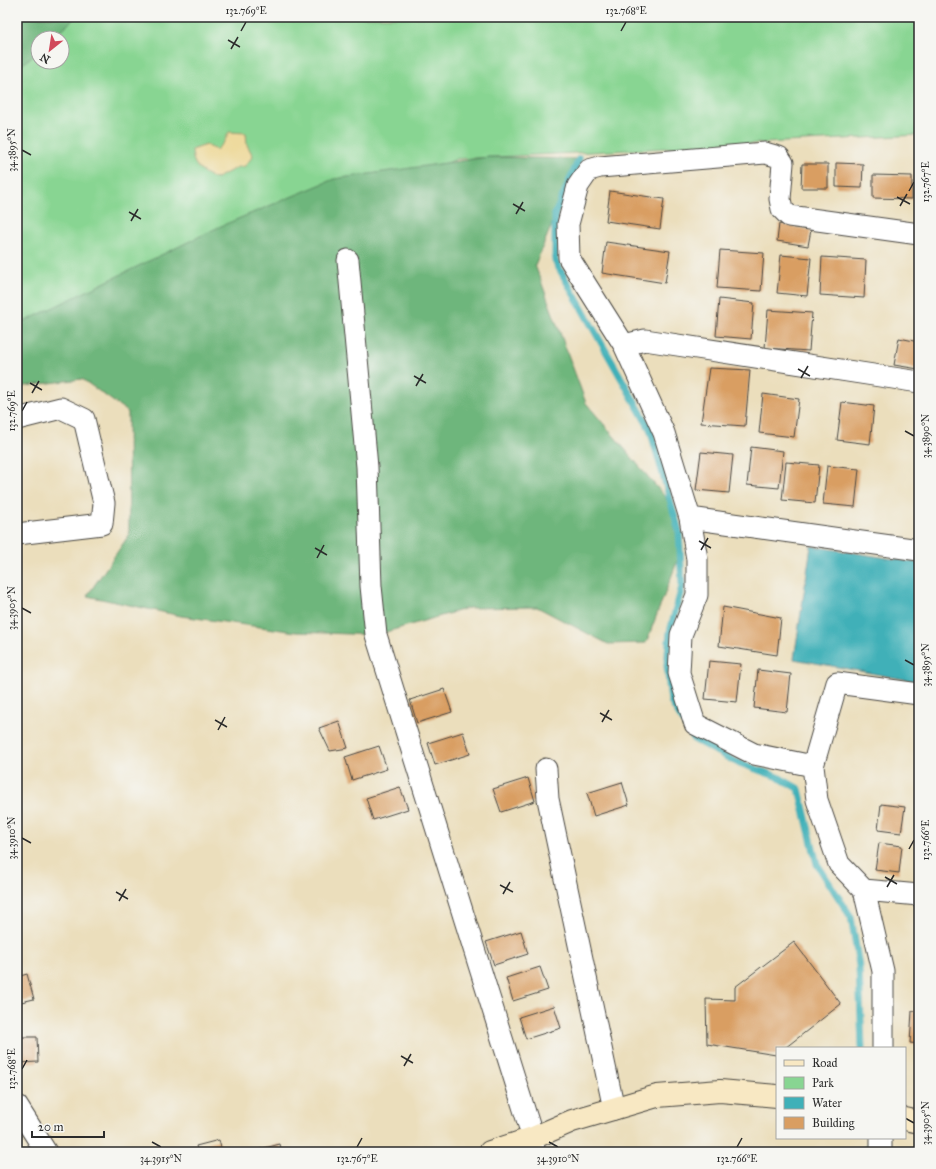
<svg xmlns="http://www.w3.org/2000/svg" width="936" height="1169" font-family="'IM FELL Great Primer',serif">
	<rect width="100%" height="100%" fill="#f6f6f2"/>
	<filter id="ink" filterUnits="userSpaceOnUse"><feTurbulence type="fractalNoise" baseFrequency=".025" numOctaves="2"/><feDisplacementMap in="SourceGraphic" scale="8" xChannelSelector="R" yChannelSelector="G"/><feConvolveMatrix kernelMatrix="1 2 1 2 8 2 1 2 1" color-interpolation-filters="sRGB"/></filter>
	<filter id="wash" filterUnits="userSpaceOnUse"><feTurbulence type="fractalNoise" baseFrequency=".012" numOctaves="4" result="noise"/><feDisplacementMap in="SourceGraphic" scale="16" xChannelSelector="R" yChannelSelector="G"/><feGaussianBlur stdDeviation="0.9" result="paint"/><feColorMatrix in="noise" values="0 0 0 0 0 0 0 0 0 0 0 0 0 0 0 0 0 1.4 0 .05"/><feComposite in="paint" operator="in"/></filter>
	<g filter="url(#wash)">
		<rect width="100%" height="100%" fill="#ebdebc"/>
		<path fill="#88d592" stroke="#5a805e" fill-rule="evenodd" d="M17 17H919V135L457 159 17 334ZM38 38H62V62H38Z"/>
		<path fill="#6eb67c" stroke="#4c7054" d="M17 17H76L52 38H38V51L17 69Z
			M488 157 579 159 535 265 586 403 671 504 680 554 646 643 608 644 537 607 468 608 376 635 296 632 181 616 87 596 129 535 128 412 82 379 17 387V325L221 226 334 179Z"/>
		<path fill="#eeda9e" stroke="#8c8264" d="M229 132 246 133 247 145 253 156 245 166 238 167 215 179C201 171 193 168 192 150L206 145 216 150 224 142Z"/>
		<path fill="#3fb0b8" stroke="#356e72" d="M811 546 919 563V682L794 659Z"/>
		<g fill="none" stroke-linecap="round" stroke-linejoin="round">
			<path stroke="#3fb0b8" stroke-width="7" d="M579 159 555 214V261L650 429 679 531 682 586 670 632 667 665 671 702 695 740 734 761 778 777 799 789 817 864 851 917 859 966 862 1048
				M865 1152 866 1149"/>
		</g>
		<g id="blocks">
			<path fill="#d99e62" d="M836 163 863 164 862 188 836 187Z
				M802 164H828V188H801Z
				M873 175 912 176V199L873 198Z
				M610 191 664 199 660 229 606 221Z
				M779 224 811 230 808 246 777 241Z
				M606 242 670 251 665 283 602 273Z
				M720 250 764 253 761 291 717 288Z
				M781 255 811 258 807 296 777 293Z
				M822 257 866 260 864 298 820 295Z
				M719 299 754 303 751 339 716 336Z
				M768 310 812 313 809 351 765 348Z
				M899 338 919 342V369L894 365Z
				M709 368 750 370 745 426 701 423Z
				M763 394 799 399 794 437 759 433Z
				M842 402 874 406 870 444 837 440Z
				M751 447 783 451 779 488 747 485Z
				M701 452 733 455 729 493 696 490Z
				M786 462 819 465 815 503 782 500Z
				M827 466 859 469 855 507 823 504Z
				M723 607 781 618 777 655 719 646Z
				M709 661 741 664 737 702 705 699Z
				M758 670 791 674 787 712 754 708Z
				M444 689 452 712 417 723 410 700Z
				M339 721 348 748 330 751 319 728Z
				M463 732 470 754 435 765 428 743Z
				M379 746 387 769 352 780 345 757Z
				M528 778 535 801 501 812 493 789Z
				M622 782 629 805 594 816 587 793Z
				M400 787 408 809 373 820 366 798Z
				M881 804 905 807 901 833 878 830Z
				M918 834H919V850H916Z
				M879 843 902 846 899 873 875 870Z
				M521 931 528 954 494 965 486 942Z
				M794 942 841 1004 785 1048H777L776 1055 707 1044 706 999 735 1000V987Z
				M540 967 548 990 513 1001 506 978Z
				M27 974 34 999 17 1003V977Z
				M554 1006 561 1028 526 1039 519 1017Z
				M912 1011 919 1012V1044L910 1043Z
				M17 1037H37L38 1062 17 1063Z
				M219 1140 222 1152H198L196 1146Z
				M280 1144 282 1152H258L257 1150Z"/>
		</g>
	</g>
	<g filter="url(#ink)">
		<use href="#blocks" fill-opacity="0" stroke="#484641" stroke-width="1"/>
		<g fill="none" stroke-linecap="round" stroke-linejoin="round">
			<g stroke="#484641" stroke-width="23">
				<path id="street" d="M348 260 367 467 371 586 376 635 533 1138 534 1152
					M624 345 645 340 919 382
					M17 419 61 408 84 419 104 503 102 524 17 534
					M690 518 919 550
					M813 766 754 754 695 724 679 673 681 635 697 595V559L690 518 664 433 624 345 569 258 568 224 578 186 589 170 600 167 765 153 779 157 783 163 780 199 782 209 789 216 919 234
					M546 769 548 799 614 1109
					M864 890 919 895
					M883 1048V971L864 890 839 864 817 800 813 766 837 683 919 694
					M17 1106 46 1152
					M881 1152V1138"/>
			</g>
			<g stroke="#484641" stroke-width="24">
				<path id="secondary" d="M905 1119 919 1122
					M490 1152 533 1138 572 1121 657 1096 720 1091 777 1096"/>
			</g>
			<use href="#street" stroke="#fff" stroke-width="21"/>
			<use href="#secondary" stroke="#f8e8c3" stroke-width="22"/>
		</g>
	</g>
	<path fill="none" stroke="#2b2b2b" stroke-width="1.5" d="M241 31 246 22M621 31 626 22M228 40 240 47M231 49 238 37M22 150 31 155M909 191 914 182M897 197 910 204M513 204 525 211M900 206 907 194M129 212 141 219M516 214 523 202M131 221 138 209M798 369 810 376M414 376 426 383M801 378 808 366M30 383 42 390M416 386 423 374M32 393 39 381M22 411 27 402M905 431 914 436M699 541 711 548M315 548 327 555M701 550 708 538M317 558 324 545M22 608 31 613M905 660 914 665M600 713 612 720M215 720 227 727M602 722 609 710M218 730 225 717M22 838 31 843M909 849 914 840M885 877 897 884M500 885 513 892M887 887 894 875M116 892 128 899M503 894 510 882M119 901 126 889M401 1056 413 1063M404 1066 411 1054M22 1069 27 1060M905 1118 914 1123M152 1142 161 1147M549 1142 558 1147M357 1147 362 1138M737 1147 742 1138"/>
	<rect width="936" height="1169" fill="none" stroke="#f6f6f2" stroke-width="44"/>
	<rect x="776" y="1047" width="130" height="92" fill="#f6f6f2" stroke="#a5a5a2"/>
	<rect x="784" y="1060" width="20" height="6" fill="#f8e8c3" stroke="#a5a5a2"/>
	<text x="812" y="1067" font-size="12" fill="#2b2b2b">Road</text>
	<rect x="784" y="1077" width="20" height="12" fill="#88d592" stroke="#a5a5a2"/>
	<text x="812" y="1087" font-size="12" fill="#2b2b2b">Park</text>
	<rect x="784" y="1097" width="20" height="12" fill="#3fb0b8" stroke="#a5a5a2"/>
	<text x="812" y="1107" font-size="12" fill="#2b2b2b">Water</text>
	<rect x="784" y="1117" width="20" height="12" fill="#d99e62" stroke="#a5a5a2"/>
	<text x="812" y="1127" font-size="12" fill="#2b2b2b">Building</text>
	<g transform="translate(50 50) rotate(210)"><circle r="19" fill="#f6f6f2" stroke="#a5a5a2"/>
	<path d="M0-3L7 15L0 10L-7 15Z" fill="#d1495b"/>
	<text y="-6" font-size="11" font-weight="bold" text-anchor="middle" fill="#2b2b2b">N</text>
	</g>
	<path d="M32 1131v6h72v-6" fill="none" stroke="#2b2b2b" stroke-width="2"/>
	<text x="38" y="1131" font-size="12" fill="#2b2b2b" stroke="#f6f6f2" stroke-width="3" paint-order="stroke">20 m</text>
	<rect x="22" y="22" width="892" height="1125" fill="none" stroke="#2b2b2b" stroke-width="1.5"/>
	<g font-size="10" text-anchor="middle" fill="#2b2b2b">
		<text x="246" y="14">132.769°E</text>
		<text x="626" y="14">132.768°E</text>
		<text transform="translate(11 150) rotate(-90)" y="4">34.3895°N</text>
		<text transform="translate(925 182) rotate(-90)" y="4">132.767°E</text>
		<text transform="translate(11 411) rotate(-90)" y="4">132.769°E</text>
		<text transform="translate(925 436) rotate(-90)" y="4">34.3890°N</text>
		<text transform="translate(11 608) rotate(-90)" y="4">34.3905°N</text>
		<text transform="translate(925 665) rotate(-90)" y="4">34.3895°N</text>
		<text transform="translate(11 838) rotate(-90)" y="4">34.3910°N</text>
		<text transform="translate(925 840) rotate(-90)" y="4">132.766°E</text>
		<text transform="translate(11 1069) rotate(-90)" y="4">132.768°E</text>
		<text transform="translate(925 1123) rotate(-90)" y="4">34.3905°N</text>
		<text x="161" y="1162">34.3915°N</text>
		<text x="357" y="1162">132.767°E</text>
		<text x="558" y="1162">34.3910°N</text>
		<text x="737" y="1162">132.766°E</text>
	</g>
</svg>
